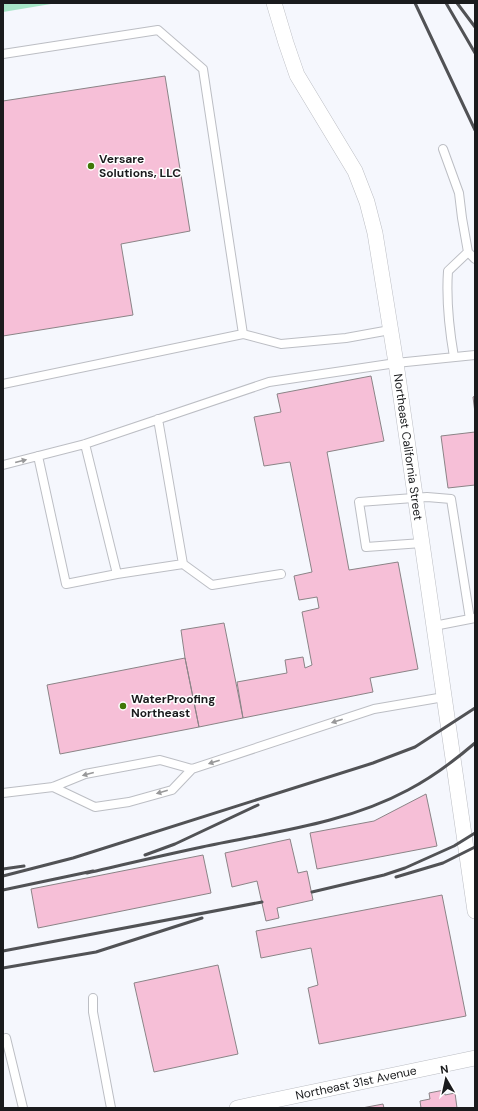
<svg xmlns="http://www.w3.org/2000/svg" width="478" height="1111" font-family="'DM Sans',sans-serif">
	<rect width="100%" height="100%" fill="#f5f7fd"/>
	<path fill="#a6e6c7" d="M3 3H57L3 12Z"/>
	<path fill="#f6bfd7" stroke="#8b8487" d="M165 76 190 231 121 244 133 315 3 336V101Z
		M371 376 384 441 327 452 349 570 398 562 418 669 370 678 373 692 243 718 237 682 287 673 285 660 303 657 305 668 312 665 302 612 319 608 317 597 299 600 294 576 312 572 290 462 264 466 254 417 281 412 277 394Z
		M475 396V413L473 397Z
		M475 432V485L448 488 441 436Z
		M224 623 243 718 199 727 185 658 181 630Z
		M185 658 199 727 60 754 47 685Z
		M426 794 437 846 317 869 310 833 374 821Z
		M290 839 298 873 307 871 313 900 277 908 279 918 266 921 257 881 232 887 225 853Z
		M203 855 211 893 38 928 31 889Z
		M442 895 466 1016 319 1044 308 988 318 985 311 948 261 958 256 931Z
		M218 965 238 1054 154 1072 134 983Z
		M444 1090 445 1095 455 1093 457 1108H421L420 1101 430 1099 429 1093Z
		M383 1104 384 1108H362Z"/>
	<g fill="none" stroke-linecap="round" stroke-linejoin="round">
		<g stroke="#bcbec4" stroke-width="10">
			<path id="lane" d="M3 54 158 30 203 69 243 334
				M443 149 459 193 462 218 468 252 475 259
				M454 357C449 328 446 300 448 271L468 252
				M3 384 243 334 281 344 346 338 390 330
				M158 419 183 564
				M85 444 117 574 183 564 212 585 281 574
				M38 456 66 584 117 574
				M3 465 85 444 269 382 396 363 475 355
				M422 543 366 547 359 502 427 497 451 499 470 619
				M434 626 475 618
				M53 787 95 807 129 802 172 790 192 769
				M3 793 53 787 85 774 160 760 192 769 374 709 444 697
				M93 998V1012L111 1108
				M6 1038 23 1108"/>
		</g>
		<g stroke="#bcbec4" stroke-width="16">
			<path id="street" d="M274 3 286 43 297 75 355 171 367 202 375 233 396 363 475 911
				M237 1108 475 1058"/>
		</g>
		<use href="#lane" stroke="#fff" stroke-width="8"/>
		<use href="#street" stroke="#fff" stroke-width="15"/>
		<path stroke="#515255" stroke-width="3" d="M415 3 475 130
			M446 3 475 53
			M457 3 475 27
			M145 855 175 844 258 805
			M3 869 24 866
			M87 873C126 864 164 855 202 847 272 832 345 824 408 790 433 777 454 761 475 743
			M3 876 73 858 373 763 415 747 475 708
			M396 877 443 863 475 847
			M3 890 93 871
			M312 892 384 875 405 868 454 846 475 833
			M3 951 262 902
			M3 968 96 952 202 918"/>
	</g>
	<defs><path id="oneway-solid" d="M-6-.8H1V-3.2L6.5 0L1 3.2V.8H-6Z"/></defs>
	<g fill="#989899">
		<use href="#oneway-solid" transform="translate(21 461) rotate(-14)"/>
		<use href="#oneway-solid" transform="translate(337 721) rotate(162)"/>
		<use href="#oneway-solid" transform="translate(214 762) rotate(162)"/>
		<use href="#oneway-solid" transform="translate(88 774) rotate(165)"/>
		<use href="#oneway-solid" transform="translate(162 792) rotate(164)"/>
	</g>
	<g fill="#407707" stroke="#fff" stroke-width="1.5">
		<circle cx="91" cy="166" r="4"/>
		<circle cx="123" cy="706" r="4"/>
	</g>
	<g text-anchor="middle" stroke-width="3" stroke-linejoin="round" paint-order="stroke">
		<g font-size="12" font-weight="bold" fill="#1a1b1d" stroke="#fff" text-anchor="start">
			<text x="99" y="163">Versare<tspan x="99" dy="14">Solutions, LLC</tspan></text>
			<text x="131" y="703">WaterProofing<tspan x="131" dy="14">Northeast</tspan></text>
		</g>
		<g font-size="12" fill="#1a1b1d" stroke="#fff">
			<text transform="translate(408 447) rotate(82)" y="4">Northeast California Street</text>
			<text transform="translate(356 1083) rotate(-12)" y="4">Northeast 31st Avenue</text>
		</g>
	</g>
	<rect width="478" height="1111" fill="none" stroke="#1a1b1d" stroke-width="8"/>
	<g transform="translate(446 1079) rotate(351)" stroke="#ffffff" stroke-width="3" paint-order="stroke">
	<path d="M0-3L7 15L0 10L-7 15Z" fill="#1a1b1d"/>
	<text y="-6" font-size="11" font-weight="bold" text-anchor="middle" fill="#1a1b1d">N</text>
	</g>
</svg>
